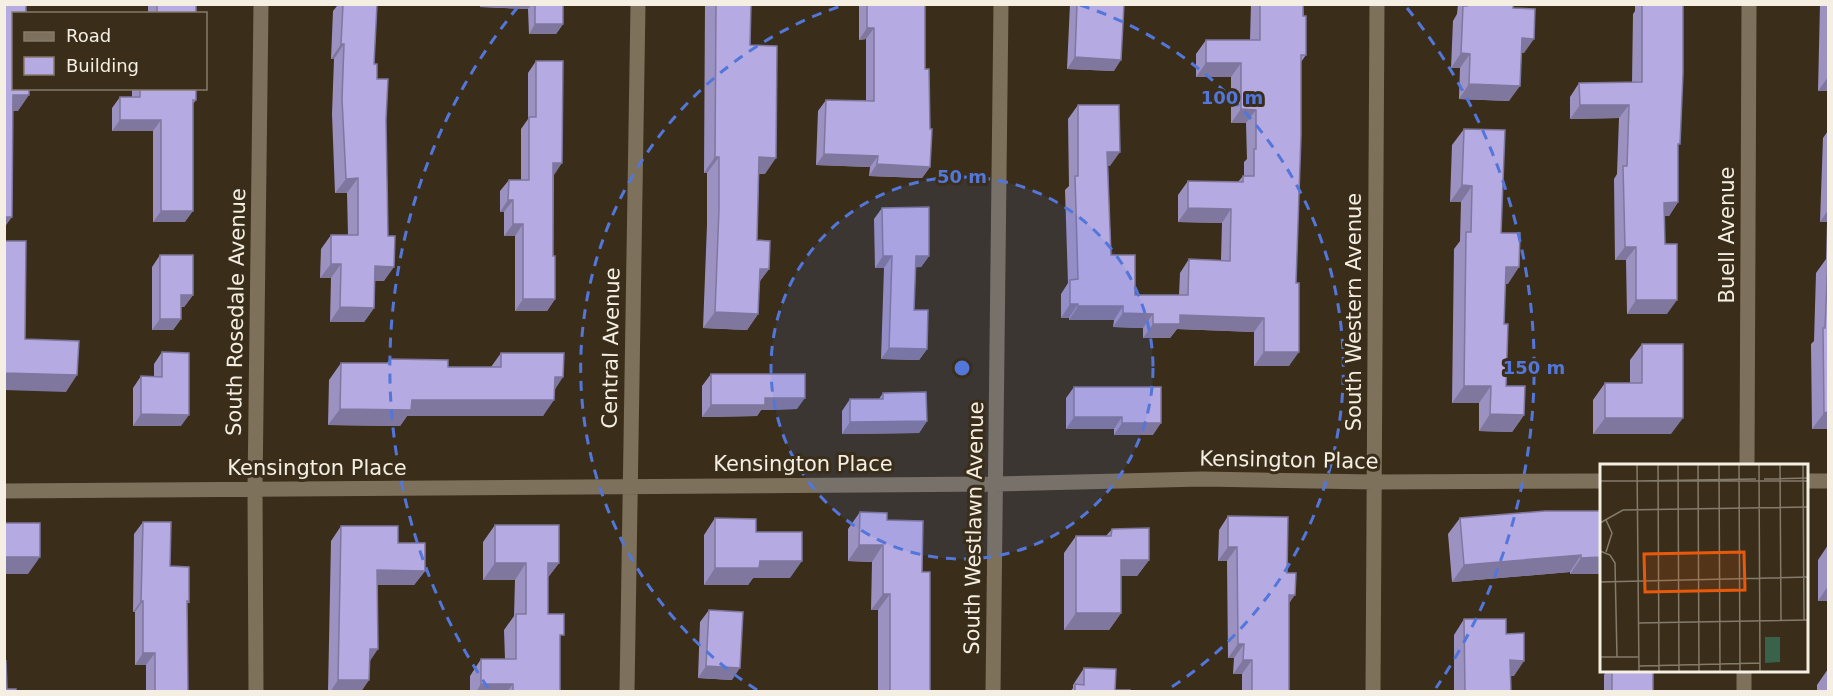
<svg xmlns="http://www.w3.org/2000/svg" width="1833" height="696" font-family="'DejaVu Sans',sans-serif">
	<rect width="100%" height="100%" fill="#3a2e1b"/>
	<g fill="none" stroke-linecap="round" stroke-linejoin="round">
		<path stroke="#7e715b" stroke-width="15" d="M1747 465 1749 4
			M1808 481H1828
			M4 491 995 484 1202 479 1374 482 1602 481
			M256 692 255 489 261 4
			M627 692 638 4
			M993 692 1001 4
			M1373 692 1377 4
			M1744 692V670"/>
	</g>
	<path fill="#9c92c2" d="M148 4H196V14H148Z
		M337 4H377L374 64 386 120 384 281H375L374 308 364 322H330L331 278H320L321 249 331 235H348L347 193H335L332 114 334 59H331L333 11 337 6Z
		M480 4H563V24L556 34H529L528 9 480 7Z
		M705 4H751L750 45 765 174H759L757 240 769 269 759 282 758 314 747 330 703 328 707 225V173H704Z
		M859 4H925V69L930 167 922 178 869 176 870 167 816 165 818 111 826 100 866 101V39L859 40Z
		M1070 4H1124L1114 71 1067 69Z
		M1251 4H1303L1306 55 1301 62 1289 366H1254V332L1177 329 1170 338H1143V328L1113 327 1114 320H1069V318H1061V294L1068 283 1065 190 1069 186 1068 119 1078 105 1110 166H1108L1111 255 1135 295H1179L1180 273 1189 259 1221 260 1222 223 1178 222V195L1188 181 1238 182 1243 176H1244V162L1247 159 1246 123H1231V77H1196V54L1206 40H1250Z
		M1458 4H1513V8L1524 53H1521L1509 101 1459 99 1460 68H1451L1453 21 1457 14Z
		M1635 4H1683L1678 148V202L1669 216H1664L1667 314H1627L1626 260H1615L1614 179 1617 174 1619 118 1570 119V97L1579 83H1632L1633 14 1635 11Z
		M1820 4H1828V91H1818Z
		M536 61 554 175 553 256 555 299 547 311H515V236H504V212H500V191L509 180H521V129L528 119V73Z
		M132 88H196V100L193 104 185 222H153V131H112V108L120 97H132Z
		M1464 129 1501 233 1508 284H1505L1504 324 1506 386 1524 415 1512 432 1479 431V403H1452L1454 249 1460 241 1461 202H1450L1452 145Z
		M1828 131V429H1812L1811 344 1814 341 1816 273 1826 259 1827 222H1820L1823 138Z
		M882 208 929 256 921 267H915L914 310 927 349 919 360 881 359 884 268H875L874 219Z
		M160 255 193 295 184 307H181V319L173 330H152V267Z
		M1642 344 1671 434H1593V400L1605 383H1630V360Z
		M162 352 181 426H133V388L141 376 154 377V364Z
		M501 353 555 390 543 416H407L400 426 328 425 329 380 341 363H387L390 359 448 367H491Z
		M711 374 797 409 761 410 757 416 702 417V386Z
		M1074 387 1153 435H1114V429H1066V398Z
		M883 393 927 421 919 433 842 434V411L850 399H879Z
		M1602 511V574H1570V572L1452 582 1448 534 1460 518Z
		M860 512 887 520 922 572 930 692H878V610H871L872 562 848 561V529Z
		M1228 516 1287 573 1289 604V692H1242V674H1233L1234 658H1228L1227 561H1218L1219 530Z
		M715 518 756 532 790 578H753L748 585H704V535Z
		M143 522 170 566 187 604 188 692H146V665H135V612H133L134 534Z
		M495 525 559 563 548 577V614L560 641V692H470V676L481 659H505L504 630 514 616 515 580H483V542Z
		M341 526 398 543 425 571 414 585H377L369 661 361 692H328L331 541Z
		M1112 529 1149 560 1137 576H1121V613L1109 630H1064V553L1076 536H1106Z
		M1828 545V601H1818V560Z
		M709 610 732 680 698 678 700 622Z
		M1464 619 1514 676H1510L1511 692H1454V635Z
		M1084 668 1115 690 1130 692H1070L1073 688V685Z
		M1828 669V692H1817V685Z
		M1607 670H1612L1653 692H1604V675Z"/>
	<path fill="#7f779e" d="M482 4H532L528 9 480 7Z
		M535 24H563L556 34H529Z
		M867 28H874L866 39 859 40Z
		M1522 38 1534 39 1524 53H1512Z
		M341 44H344L334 59H331Z
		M1461 53 1470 54 1460 68H1451Z
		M1075 57 1121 60 1114 71 1067 69Z
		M1206 63H1241L1231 77H1196Z
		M1828 77V91H1818Z
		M1469 84 1520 86 1509 101 1459 99Z
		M13 95H29L18 111H4Z
		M1580 105H1629L1619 118 1570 119Z
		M1241 109 1256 110 1246 123H1231Z
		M120 120H161L153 131H112Z
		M1107 152H1120L1110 166H1098Z
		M824 154 878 156 870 167 816 165Z
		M715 157H719L707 173H704Z
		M759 157 776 158 765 174 748 173Z
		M553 163H562L554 175H545Z
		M877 164 930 167 922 178 869 176Z
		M358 178 347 193H335L346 179Z
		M1462 185 1472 186 1461 202H1450Z
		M508 200H513L504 212H500Z
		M1678 202 1669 216H1655L1664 203Z
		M1188 208 1231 209 1222 223 1178 222Z
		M1828 210V220L1827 222H1820Z
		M161 211H193L185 222H153Z
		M4 217H12L4 228Z
		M513 224H523L515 236H504Z
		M1625 247H1636L1626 260H1615Z
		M883 256H892L884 268H875Z
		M916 256H929L921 267 908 268Z
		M331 264H341L331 278H320Z
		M375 266 394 267 384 281H365Z
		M1506 267H1519L1508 284H1494Z
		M760 269H769L757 285Z
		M181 295H193L184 307H173Z
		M523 299H555L547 311H515Z
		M1636 300H1677L1667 314H1627Z
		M1070 304H1078L1069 318H1061Z
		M1078 306H1123L1114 320H1069Z
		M340 307 374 308 364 322H330Z
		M715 312 758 314 747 330 703 328Z
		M1123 313 1153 314 1143 328 1113 327Z
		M1180 315 1264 318 1254 332 1177 329 1170 338H1143L1153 324Z
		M160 319H181L173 330H152Z
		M889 348 927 349 919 360 881 359Z
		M1264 352H1299L1289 366H1254Z
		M4 373 77 375 66 392 4 390Z
		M555 377H563L552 394Z
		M1464 386H1491L1479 403H1452Z
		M765 398H805L797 409 761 410 757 416 702 417 711 405Z
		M412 400H554L543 416H407L400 426 328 425 340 409Z
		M1828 412V429H1812L1824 413Z
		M141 414 189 415 181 426H133Z
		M1490 414 1524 415 1512 432 1479 431Z
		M1074 417H1122L1114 429H1066Z
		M1605 418H1683L1671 434H1593Z
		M927 421 919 433 842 434 850 422Z
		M1122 423H1161L1153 435H1114Z
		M859 545H883L872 562 848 561Z
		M1228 547H1237L1227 561H1218Z
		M1581 555 1570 572 1452 582 1464 565Z
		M5 557H40L28 574H4Z
		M1602 557V574H1570L1581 558Z
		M1121 560H1149L1137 576H1109Z
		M760 561H802L790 578H753L748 585H704L715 568Z
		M495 563H526L515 580H483Z
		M548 563H559L547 579Z
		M377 570 425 571 414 585H367Z
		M1828 586V601H1818Z
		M883 594H890L878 610H871Z
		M1289 595H1295L1285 609Z
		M141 601H143L135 612H133Z
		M1076 613H1121L1109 630H1064Z
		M1238 644H1244L1234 658H1228Z
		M370 649H378L368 664Z
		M143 653H155L146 665H135Z
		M1243 660H1252L1242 674H1233Z
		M1510 660 1524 661 1514 676H1499Z
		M706 666 740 668 732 680 698 678Z
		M338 680H369L361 692H330Z
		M481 684H513L507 692H476Z"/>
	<path fill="#b5aae2" stroke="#7f779e" stroke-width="1.5" d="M4 4H26V14H14V88H29V95H13L12 217H4Z
		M157 4H196V14H157Z
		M343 4H377L374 64H377V79H388L386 120 388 236H395L394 267 375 266 374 308 340 307 341 264H331V235H358V178L346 179 342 99 344 44H341Z
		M535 4H563V24H535Z
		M716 4H751L750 45 777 46 776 158 759 157 757 240 770 241 769 269H760L758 314 715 312 719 209V157H715Z
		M867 4H925V69H929L930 129H932L930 167 877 164 878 156 824 154 826 100 874 101V28H867Z
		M1077 4H1124L1121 60 1075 57Z
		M1260 4H1303V16H1306V55H1301V135L1296 283H1299V352H1264V318L1180 315V324H1153V314L1123 313V306H1078V304H1070V280L1078 279 1075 176H1078V105H1119L1120 152H1107L1111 255H1135V295H1188L1189 259 1230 261 1231 209 1188 208V181L1243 182V176H1254V149H1256V110L1241 109V63H1206V40H1260Z
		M1467 4H1513V8L1535 9 1534 39 1522 38 1520 86 1469 84 1470 54 1461 53 1463 6H1467Z
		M1642 4H1683V73L1680 144H1678V202L1664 203 1665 244H1677V300H1636V247H1625L1623 166H1627L1629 105H1580L1579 83 1642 82Z
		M536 61H563L562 163H553V256H555V299H523V224H513V200H508L509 180H529V117H536Z
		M140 88H196V100H193V211H161V120H120V97H140Z
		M1464 129 1505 130 1501 233H1520L1519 267H1506L1504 324H1508L1506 386H1525L1524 415 1490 414 1491 386H1464L1466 232H1471L1472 186 1462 185Z
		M929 207V256H916L914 310H928L927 349 889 348 892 256H883L882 208Z
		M4 241H26L25 339 79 341 77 375 4 373Z
		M160 255H193V295H181V319H160Z
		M1828 256V412L1824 413 1823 328H1825Z
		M1642 344H1683V418H1605V383H1642Z
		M162 352 189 353V415L141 414V376L162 377Z
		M501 353H564L563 377H555L554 400H412L411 410 340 409 341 363H390V359L448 360V367H501Z
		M711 374H805V398H765V405H711Z
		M1074 387H1161V423H1122V417H1074Z
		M926 392 927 421 850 422V399H883V393Z
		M1545 511H1602V557L1581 558V555L1464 565 1460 518Z
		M860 512 887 513V520L923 521 922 572H930V692H890V594H883V545H859Z
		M1228 516 1288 517 1287 573H1296L1295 595H1289V692H1252V660H1243L1244 644H1238L1237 547H1228Z
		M715 518 756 519V532H802V561H760L759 568H715Z
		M143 522H171L170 566 189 567V602L187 601 188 692H155V653H143V601H141Z
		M4 523H40V557H5L4 581Z
		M495 525H559V563H548V614H564V635H560V692H513V684H481V659H516V614H526V563H495Z
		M341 526H398V543H425V571L377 570 378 649H370L369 680H338Z
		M1149 528V560H1121V613H1076V536H1111L1112 529Z
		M709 610 743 612 740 668 706 666Z
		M1464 619H1506V634L1524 633V661L1510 660 1511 692H1465Z
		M6 661 7 689H16V692H4V662Z
		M1084 668 1116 669 1115 690H1130V692H1075V684L1084 685Z
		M1612 670H1653V692H1612Z"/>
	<circle cx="962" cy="368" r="191" fill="#5376da" fill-opacity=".12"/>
	<g fill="none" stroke="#5376da" stroke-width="3" stroke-dasharray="10 8">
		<circle cx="962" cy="368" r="191"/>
		<path d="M757 690A382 382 0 0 1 844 5M1080 5A382 382 0 0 1 1167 690"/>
		<path d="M488 688A572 572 0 0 1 517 8M1407 8A572 572 0 0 1 1436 688"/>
	</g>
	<g text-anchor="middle" stroke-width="6" stroke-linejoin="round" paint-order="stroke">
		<g font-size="21" fill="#f5eee2" stroke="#3a2e1b">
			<text transform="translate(1727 235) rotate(-90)" y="7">Buell Avenue</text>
			<text transform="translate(236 312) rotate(-89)" y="7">South Rosedale Avenue</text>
			<text transform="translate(1354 312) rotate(-90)" y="7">South Western Avenue</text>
			<text transform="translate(611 348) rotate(-89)" y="7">Central Avenue</text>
			<text transform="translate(1289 460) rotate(1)" y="7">Kensington Place</text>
			<text x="803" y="471">Kensington Place</text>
			<text x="317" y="475">Kensington Place</text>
			<text transform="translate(974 528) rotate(-89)" y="7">South Westlawn Avenue</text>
		</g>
	</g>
	<g transform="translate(1600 464)">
		<rect width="208" height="208" fill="#3a2e1b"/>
		<path d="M165 173H180V198L165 199Z" fill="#38634a"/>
		<path fill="none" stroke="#857b6b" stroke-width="1.5" d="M37 0 39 208M58 0 59 208M78 0 79 208M98 0 99 208M119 0 120 208M139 0 140 208M159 0 160 208M180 0 181 156M203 0 204 156M164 15 209 14M0 17H209M38 17 156 15M0 59 23 46 209 43M0 87 10 91 15 99 17 193M6 88 12 69 6 56M0 118 209 113M38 159 209 156M0 193H38M39 202 160 199"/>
		<path fill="#e8590c" fill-opacity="0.15" stroke="#e8590c" stroke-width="3" d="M144 88 145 126 45 128 44 90Z"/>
		<rect width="208" height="208" fill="none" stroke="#f5eee2" stroke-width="3"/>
	</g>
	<circle cx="962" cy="368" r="9" fill="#5376da" stroke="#3a2e1b" stroke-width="3"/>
	<g font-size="18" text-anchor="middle" font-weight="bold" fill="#5376da" stroke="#3a2e1b" stroke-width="6" stroke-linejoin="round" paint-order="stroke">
		<text x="1232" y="104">100 m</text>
		<text x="962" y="183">50 m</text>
		<text x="1534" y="374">150 m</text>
	</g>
	<rect width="1833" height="696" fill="none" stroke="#f5eee2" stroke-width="12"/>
	<rect x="12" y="12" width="195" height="78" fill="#3a2e1b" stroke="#857b6b" stroke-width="1.5"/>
	<rect x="24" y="32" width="30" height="9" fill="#7e715b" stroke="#857b6b" stroke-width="1.5"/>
	<text x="66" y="42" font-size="18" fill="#f5eee2">Road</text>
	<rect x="24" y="57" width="30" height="18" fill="#b5aae2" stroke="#857b6b" stroke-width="1.5"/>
	<text x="66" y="72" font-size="18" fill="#f5eee2">Building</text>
</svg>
